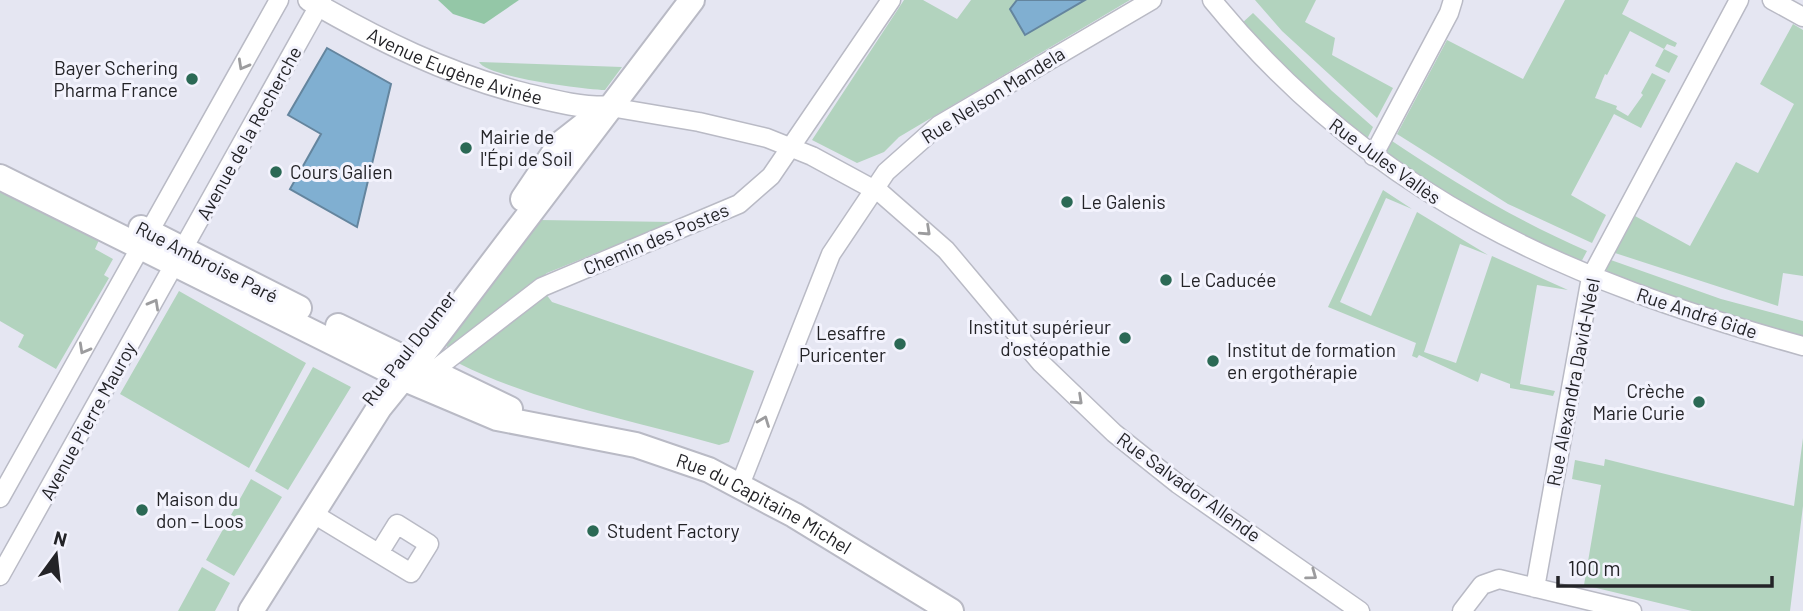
<svg xmlns="http://www.w3.org/2000/svg" width="1803" height="611" font-family="Barlow,sans-serif">
	<rect width="100%" height="100%" fill="#e5e6f2"/>
	<path fill="#b2d3be" d="M904 0H923L957 19 971 0H1130L899 137 884 152 857 163 812 140Z
		M1255 0H1316L1305 22 1335 38 1332 55 1393 88 1377 118 1282 31Z
		M1565 0H1629L1622 14 1677 43 1675 47 1667 44 1664 49 1678 56 1669 73 1655 66 1664 49 1630 31 1607 75 1605 74 1595 98 1617 106 1616 109 1628 116 1643 95 1641 93 1652 73 1666 80 1641 128 1614 114 1571 195 1606 215 1592 243 1508 204 1397 134 1447 40 1523 79Z
		M1253 13 1332 91 1373 127 1366 141 1327 111 1241 24Z
		M1793 24 1803 30V276L1783 273 1778 306 1615 253 1635 216 1690 246 1736 162 1758 173 1794 104 1760 84Z
		M479 62 622 67 605 90C582 89 487 77 479 62Z
		M1389 139C1453 182 1516 220 1587 251L1579 266 1489 223 1385 154Z
		M1383 190 1412 209 1386 198 1340 302 1371 316 1417 212 1488 255 1460 244 1424 352 1456 363 1492 256 1568 290 1537 285 1520 384 1555 391 1553 396 1510 388V384L1481 373 1478 382 1419 355 1417 358 1412 356 1416 343 1328 307Z
		M0 192 99 240 95 249 113 259 104 275 109 278 56 369 18 347 24 335 0 321Z
		M540 220 673 222 547 273 451 350 444 344Z
		M1608 259 1721 299 1803 321V339L1612 279 1605 268Z
		M179 291 306 363 249 468 120 394Z
		M546 294 552 302 754 371 729 442 719 445C632 420 540 404 458 363Z
		M313 367 351 387 288 490 255 471Z
		M1803 438V506L1790 611H1692L1584 585 1601 485 1572 479 1575 460 1604 466 1605 459 1794 506Z
		M251 479 282 497 234 576 206 560Z
		M202 567 230 583 215 611H178Z"/>
	<path fill="#94c7a7" d="M438 0H519L484 24 453 14Z"/>
	<path fill="#80afd1" stroke="#64859e" stroke-width="2" d="M1017 0H1085L1025 35 1010 9Z
		M327 48 391 84 357 227 290 189 321 134 288 115Z"/>
	<g fill="none" stroke-linecap="round" stroke-linejoin="round">
		<g stroke="#b9bac5" stroke-width="21">
			<path id="minor" d="M1212 0C1371 195 1566 281 1803 346
				M1772 0 1803 17
				M610 107 699 122 767 138 812 156 882 194 946 250 1041 363 1114 433 1178 484 1360 611
				M1373 156 1449 13 1453 0
				M433 371 542 287 739 204 771 176 891 0
				M740 485 831 254 886 172 939 125 1152 0
				M0 498 279 0
				M312 513 411 573 429 544 397 524 379 553
				M0 576 322 0
				M1535 588 1591 277 1739 0
				M1462 611 1482 585 1499 579 1632 611"/>
		</g>
		<g stroke="#b9bac5" stroke-width="24">
			<g id="tertiary">
				<path id="s1" d="M309 0C378 40 447 74 525 94 554 101 580 108 610 107"/>
			</g>
		</g>
		<g stroke="#b9bac5" stroke-width="28">
			<g id="secondary">
				<path id="s2" d="M0 177 412 382 497 418 636 445 709 470 794 515 951 611"/>
				<path d="M523 199 560 144 597 115"/>
				<path d="M141 228 299 308"/>
				<path d="M338 326 510 409"/>
				<path d="M251 611 379 408 430 345 692 0"/>
			</g>
		</g>
		<use href="#minor" stroke="#fff" stroke-width="18"/>
		<use href="#tertiary" stroke="#fff" stroke-width="21"/>
		<use href="#secondary" stroke="#fff" stroke-width="24"/>
	</g>
	<defs><path id="oneway-chevron" d="M-2-3.5L2.5 0L-2 3.5" fill="none" stroke-width="1.6" stroke-linecap="round" stroke-linejoin="round" transform="scale(1.75)"/></defs>
	<g stroke="#9c9c9e">
		<use href="#oneway-chevron" transform="translate(243 65) rotate(119)"/>
		<use href="#oneway-chevron" transform="translate(926 231) rotate(43)"/>
		<use href="#oneway-chevron" transform="translate(154 304) rotate(-61)"/>
		<use href="#oneway-chevron" transform="translate(84 349) rotate(119)"/>
		<use href="#oneway-chevron" transform="translate(1078 400) rotate(43)"/>
		<use href="#oneway-chevron" transform="translate(764 421) rotate(-69)"/>
		<use href="#oneway-chevron" transform="translate(1312 575) rotate(36)"/>
	</g>
	<g fill="#2b6955" stroke="#f3f3fd" stroke-width="2.5">
		<circle cx="192" cy="79" r="7"/>
		<circle cx="466" cy="148" r="7"/>
		<circle cx="276" cy="172" r="7"/>
		<circle cx="1067" cy="202" r="7"/>
		<circle cx="1166" cy="280" r="7"/>
		<circle cx="1125" cy="338" r="7"/>
		<circle cx="900" cy="344" r="7"/>
		<circle cx="1213" cy="361" r="7"/>
		<circle cx="1699" cy="402" r="7"/>
		<circle cx="142" cy="510" r="7"/>
		<circle cx="593" cy="531" r="7"/>
	</g>
	<g text-anchor="middle" stroke-width="6" stroke-linejoin="round" paint-order="stroke">
		<g font-size="19" fill="#232327" stroke="#f3f3fd">
			<text dy="7" stroke="none"><textPath href="#s1" startOffset="161">Avenue Eugène Avinée</textPath></text>
			<text transform="translate(993 95) rotate(-32)" y="7">Rue Nelson Mandela</text>
			<text transform="translate(249 133) rotate(-61)" y="7">Avenue de la Recherche</text>
			<text transform="translate(1385 161) rotate(36)" y="7">Rue Jules Vallès</text>
			<text transform="translate(656 239) rotate(-23)" y="7">Chemin des Postes</text>
			<text transform="translate(207 262) rotate(27)" y="7">Rue Ambroise Paré</text>
			<text transform="translate(1697 313) rotate(18)" y="7">Rue André Gide</text>
			<text transform="translate(409 348) rotate(-52)" y="7">Rue Paul Doumer</text>
			<text transform="translate(1573 382) rotate(-79)" y="7">Rue Alexandra David-Néel</text>
			<text transform="translate(88 421) rotate(-61)" y="7">Avenue Pierre Mauroy</text>
			<text transform="translate(1189 487) rotate(36)" y="7">Rue Salvador Allende</text>
			<text dy="7" stroke="none"><textPath href="#s2" startOffset="835">Rue du Capitaine Michel</textPath></text>
		</g>
		<g font-size="19" fill="#232327" stroke="#f3f3fd" text-anchor="start">
			<text x="178" y="75" text-anchor="end">Bayer Schering<tspan x="178" dy="22">Pharma France</tspan></text>
			<text x="480" y="144">Mairie de<tspan x="480" dy="22">l'Épi de Soil</tspan></text>
			<text x="290" y="179">Cours Galien</text>
			<text x="1081" y="209">Le Galenis</text>
			<text x="1180" y="287">Le Caducée</text>
			<text x="1111" y="334" text-anchor="end">Institut supérieur<tspan x="1111" dy="22">d'ostéopathie</tspan></text>
			<text x="886" y="340" text-anchor="end">Lesaffre<tspan x="886" dy="22">Puricenter</tspan></text>
			<text x="1227" y="357">Institut de formation<tspan x="1227" dy="22">en ergothérapie</tspan></text>
			<text x="1685" y="398" text-anchor="end">Crèche<tspan x="1685" dy="22">Marie Curie</tspan></text>
			<text x="156" y="506">Maison du<tspan x="156" dy="22">don – Loos</tspan></text>
			<text x="607" y="538">Student Factory</text>
		</g>
	</g>
	<g transform="translate(56 555) rotate(15)" stroke="#f3f3fd" stroke-width="5" paint-order="stroke">
	<path d="M0-5L12 26L0 18L-12 26Z" fill="#232327"/>
	<text y="-10" font-size="19" font-weight="bold" text-anchor="middle" fill="#232327">N</text>
	</g>
	<path d="M1558 576v10h214v-10" fill="none" stroke="#232327" stroke-width="3.5"/>
	<text x="1568" y="576" font-size="21" fill="#232327" stroke="#f3f3fd" stroke-width="5" paint-order="stroke">100 m</text>
</svg>
